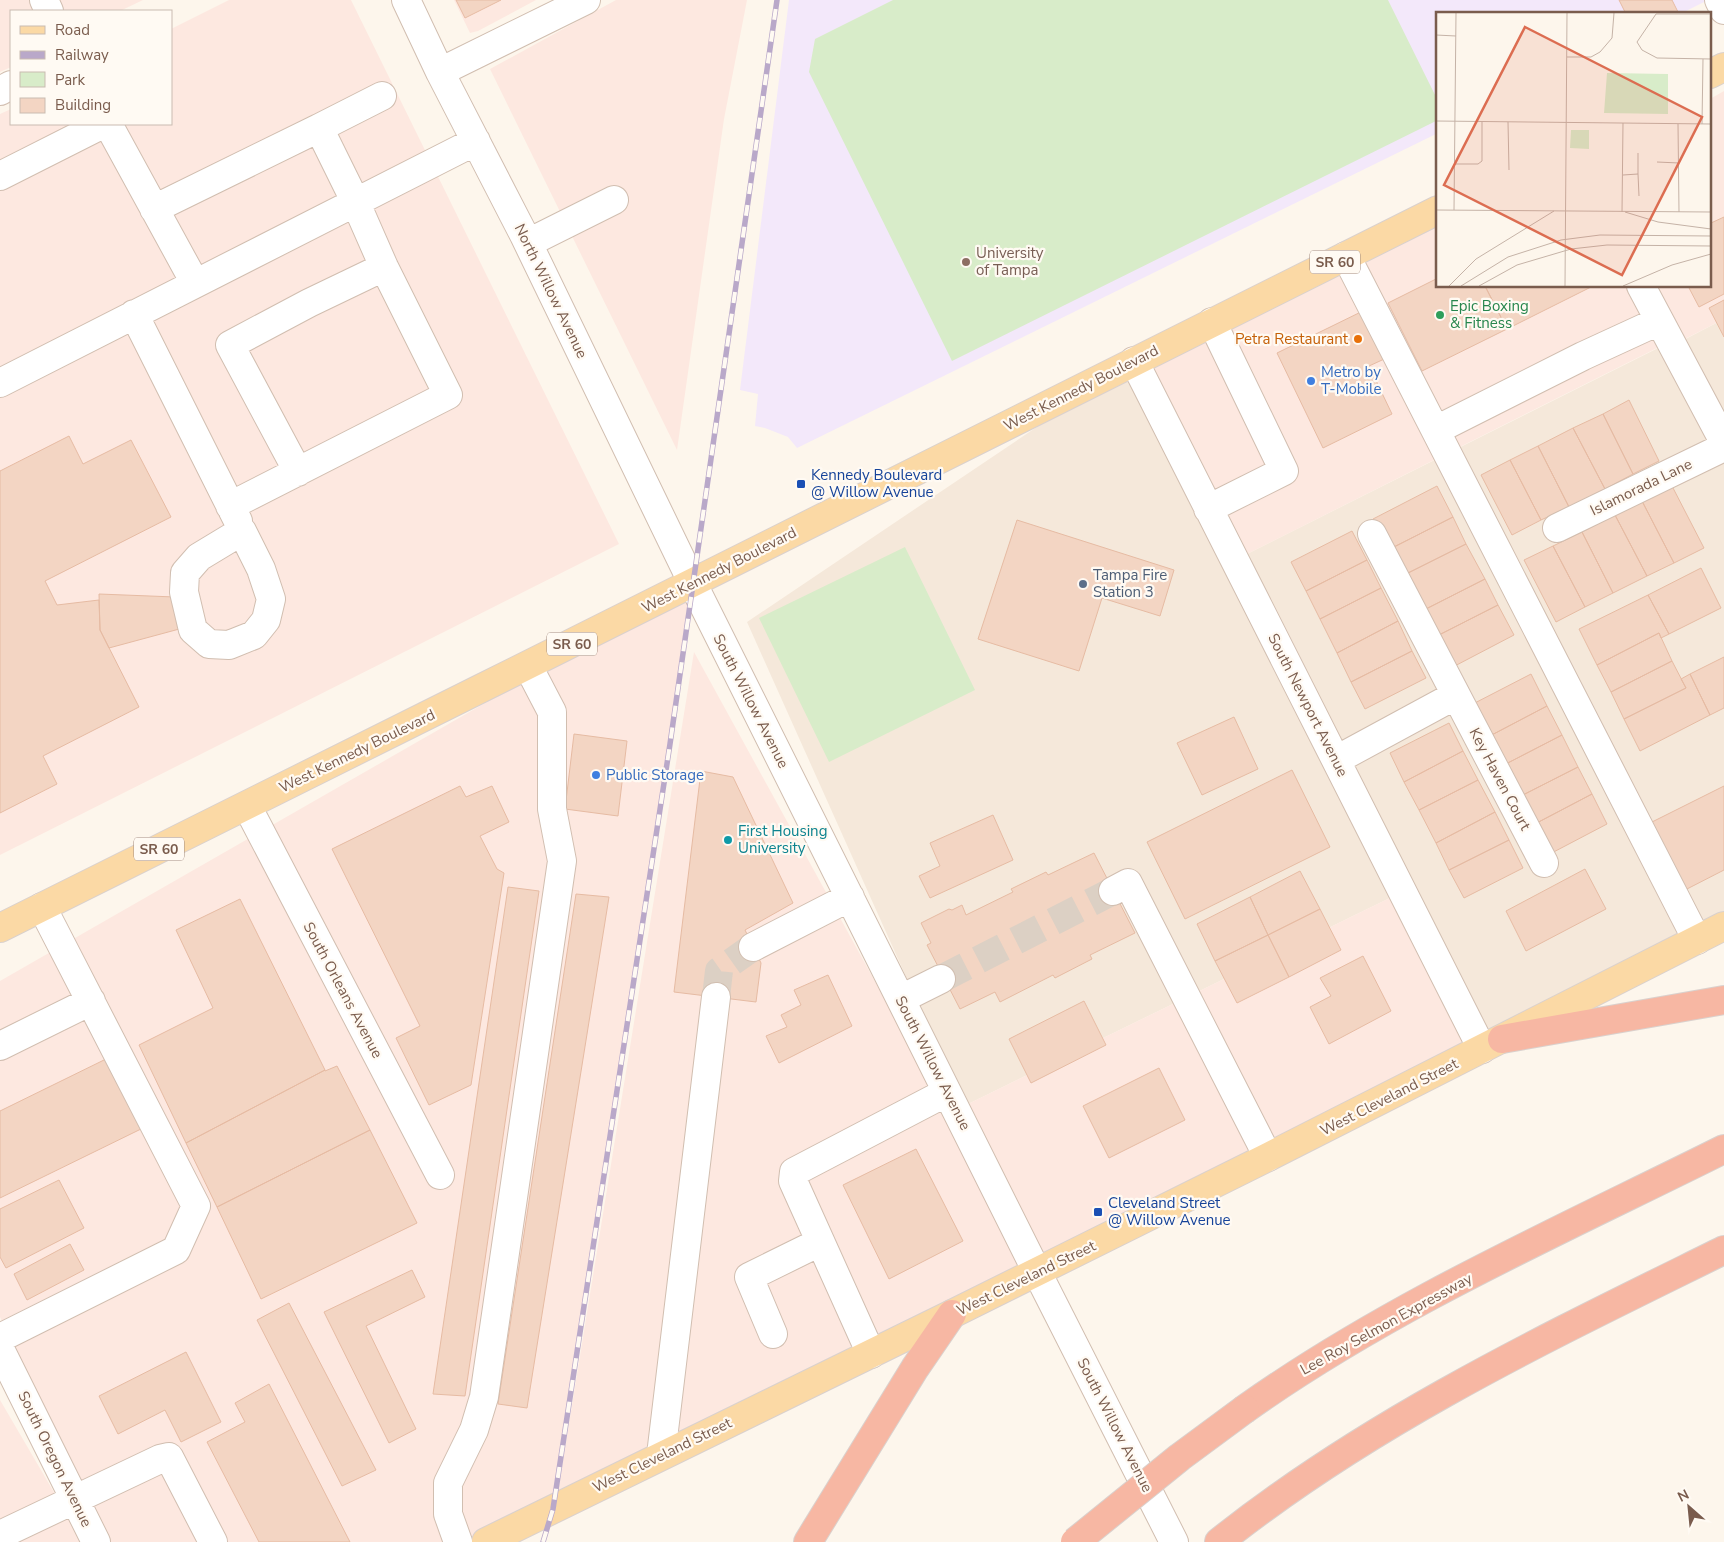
<svg xmlns="http://www.w3.org/2000/svg" width="1724" height="1542" font-family="'Nunito Sans',sans-serif">
	<rect width="100%" height="100%" fill="#fdf6ec"/>
	<path fill="#f5e8da" d="M1724 319V923L1481 1045 1237 559 1674 340 1676 344Z
		M1132 363 1398 894 964 1106 747 622Z"/>
	<path fill="#fde8e0" d="M0 0H143L120 11H11V67L0 72Z
		M229 0H351L619 544 0 855V114L11 109V124H171V29Z
		M454 0H536L478 31 470 33Z
		M616 0H747L724 119 677 450 490 69Z
		M1724 91V319L1675 344 1673 340 1237 559 1144 359 1438 215V286H1710V99Z
		M693 584 553 1509 486 1542H103L0 1317V981Z
		M694 652 1029 1262 557 1498Z
		M1398 894 1475 1044 1036 1258 964 1106Z
		M0 1400 83 1542H0Z"/>
	<path fill="#f3e8fa" d="M789 0H1708L1680 14H1438V133L797 448 788 437 765 428 755 426 758 394 740 390Z"/>
	<path fill="#d8ecc9" d="M893 0H1388L1438 101V120L952 361 809 72 815 39Z
		M905 547 975 690 829 762 759 618Z"/>
	<path fill="#f3d5c3" stroke="#e6bba3" d="M456 0H501L465 18Z
		M1619 0H1672L1679 14H1626Z
		M1724 217V294L1699 307 1688 286H1710V222L1711 223Z
		M1438 278V286H1485L1507 329 1422 371 1388 303Z
		M1485 286H1593L1507 329Z
		M1724 300V337L1709 308Z
		M1369 308 1393 355 1369 366 1392 414 1323 448 1277 353Z
		M1629 400 1659 461 1633 474 1603 414Z
		M1603 414 1633 474 1605 489 1573 428Z
		M1573 428 1605 489 1569 507 1538 446Z
		M69 436 83 464 131 440 171 517 45 581 57 605 99 600 100 630 139 707 43 756 57 784 0 813V471Z
		M1538 446 1569 507 1541 520 1510 460Z
		M1510 460 1541 520 1512 535 1481 475Z
		M1437 486 1453 517 1388 550 1373 519Z
		M1672 486 1704 548 1674 563 1642 501Z
		M1642 501 1674 563 1647 576 1615 515Z
		M1615 515 1647 576 1613 593 1582 532Z
		M1453 517 1466 544 1402 576 1388 550Z
		M1017 520 1174 570 1160 616 1102 598 1079 671 978 639Z
		M1352 531 1367 560 1306 591 1291 562Z
		M1582 532 1613 593 1585 607 1553 546Z
		M1466 544 1485 579 1420 612 1402 576Z
		M1553 546 1585 607 1556 622 1524 560Z
		M1367 560 1381 588 1320 619 1306 591Z
		M1701 568 1721 608 1669 634 1648 595Z
		M1485 579 1498 605 1433 638 1420 612Z
		M1381 588 1398 621 1337 653 1320 619Z
		M99 594 175 597 183 628 109 648 100 630Z
		M1648 595 1669 634 1661 638 1659 633 1597 665 1579 629Z
		M1498 605 1514 635 1449 669 1433 638Z
		M1398 621 1412 651 1351 682 1337 653Z
		M1659 633 1672 661 1611 692 1597 665Z
		M1412 651 1426 678 1365 709 1351 682Z
		M1724 657V708L1710 715 1690 674Z
		M1672 661 1686 688 1624 719 1611 692Z
		M1531 674 1547 706 1486 738 1469 706Z
		M1690 674 1710 715 1640 751 1624 719 1686 688 1681 679Z
		M1547 706 1562 735 1500 767 1486 738Z
		M1234 717 1258 769 1202 795 1177 743Z
		M1449 723 1463 751 1404 782 1390 753Z
		M574 734 627 741 618 816 565 809Z
		M1562 735 1578 767 1517 798 1500 767Z
		M1463 751 1478 780 1419 810 1404 782Z
		M1578 767 1592 794 1531 826 1517 798Z
		M1292 770 1330 847 1185 919 1147 842Z
		M701 771 733 777 793 903 745 930 761 963 756 1002 674 992Z
		M1478 780 1495 812 1436 843 1419 810Z
		M460 786 466 797 492 786 509 822 480 836 497 869 504 873 471 1085 429 1105 396 1038 420 1026 332 849Z
		M1724 786V870L1685 890 1652 822Z
		M1592 794 1607 824 1546 856 1531 826Z
		M1495 812 1509 840 1449 870 1436 843Z
		M993 815 1013 860 930 898 919 876 940 866 930 843Z
		M1509 840 1523 868 1464 898 1449 870Z
		M1094 853 1135 933 1090 955 1092 959 1055 978 1053 975 1000 1002 995 992 960 1009 927 945 931 943 921 923 949 909 952 910 962 905 966 915 1013 892 1011 889 1046 872 1048 875Z
		M1585 869 1606 909 1526 951 1506 911Z
		M1300 871 1320 909 1268 935 1250 897Z
		M508 887 539 891 465 1396 433 1394Z
		M576 894 609 897 527 1408 498 1404Z
		M1250 897 1268 935 1215 961 1197 924Z
		M240 899 325 1070 186 1143 139 1045 213 1008 176 930Z
		M1320 909 1341 950 1289 977 1268 935Z
		M1268 935 1289 977 1237 1003 1215 961Z
		M1363 956 1391 1011 1329 1044 1310 1007 1331 996 1320 978Z
		M828 975 852 1026 779 1063 766 1036 787 1027 781 1015 801 1005 794 990Z
		M1084 1001 1106 1045 1031 1083 1009 1039Z
		M106 1059 141 1129 0 1198V1111Z
		M337 1066 370 1130 217 1207 186 1143 325 1070V1071Z
		M1159 1068 1185 1120 1109 1158 1083 1106Z
		M370 1130 417 1223 261 1299 217 1207Z
		M916 1149 963 1241 889 1279 843 1185Z
		M59 1180 84 1228 6 1268 0 1257V1209Z
		M70 1244 84 1270 27 1300 14 1274Z
		M412 1270 425 1297 366 1326 416 1429 389 1443 324 1312Z
		M289 1303 376 1470 342 1486 257 1320Z
		M186 1352 221 1422 181 1442 165 1410 118 1434 99 1396Z
		M269 1384 350 1542H259L207 1442 245 1422 235 1403Z"/>
	<g fill="none" stroke-linecap="round" stroke-linejoin="round">
		<path stroke="#dcd0c4" stroke-width="28" stroke-dasharray="28 14" stroke-linecap="butt" d="M941 979 1113 891
			M716 997 719 971 753 947"/>
		<g stroke="#d1beb0" stroke-width="30">
			<path id="minor" d="M44 0 49 11
				M406 0 440 72 524 235 693 584 1037 1272 1174 1542
				M1719 0 1724 10
				M440 72 586 0
				M0 91 11 85
				M108 124 195 283
				M319 128 382 96
				M0 176 103 124
				M154 209 319 128 355 201 384 267 448 395 230 506
				M528 243 614 200
				M1346 256 1697 940
				M1641 286 1724 442
				M134 314 238 521
				M1134 361 1482 1049
				M0 383 476 141
				M1436 430 1583 356 1659 321
				M298 472 230 345 309 303 384 267
				M1208 509 1284 471 1212 322
				M1557 528 1724 447
				M242 531 261 569 271 599 266 620 254 635 229 645 209 644 193 630 184 592 185 573 199 557Z
				M1456 695 1544 863
				M1336 760 1456 695 1372 534
				M247 806 440 1175
				M1113 891 1128 883 1268 1157
				M753 947 850 897
				M901 999 941 979
				M0 1046 91 1001
				M773 1334 749 1277 820 1242
				M0 1338 176 1250 196 1206 42 907
				M0 1349 96 1542
				M871 1354 793 1181 794 1172 947 1092
				M661 1455 716 997
				M0 1535 160 1459 169 1457 213 1542
				M458 1542 448 1514V1483L474 1430 484 1397 562 861 552 809V712L528 666"/>
		</g>
		<g stroke="#dad1cd" stroke-width="30">
			<path id="major" d="M1710 74 1724 67
				M0 928C480 690 958 449 1438 210
				M486 1542 952 1314 1268 1157 1724 926"/>
		</g>
		<g stroke="#dad1cd" stroke-width="30">
			<path id="highway" d="M1502 1039 1724 1000
				M1245 1409C1393 1304 1562 1230 1724 1149
				M808 1542 915 1368 952 1314
				M1219 1542C1372 1420 1550 1336 1724 1250"/>
		</g>
		<use href="#minor" stroke="#fff" stroke-width="28"/>
		<use href="#major" stroke="#fbd9a5" stroke-width="28"/>
		<use href="#highway" stroke="#f7b7a3" stroke-width="28"/>
		<g stroke="#b9a8c9" stroke-width="5.5">
			<path id="rail" d="M543 1542 553 1509 670 744 777 0"/>
		</g>
		<use href="#rail" stroke="#fffaf3" stroke-width="4" stroke-dasharray="11" stroke-linecap="butt"/>
		<g stroke="#dad1cd" stroke-width="30" stroke-linecap="butt">
			<path id="highway-bridge" d="M1075 1542 1180 1457 1245 1409"/>
		</g>
		<use href="#highway-bridge" stroke="#f7b7a3" stroke-width="28"/>
	</g>
	<circle fill="#8d6e63" stroke="#fffaf3" stroke-width="2" cx="966" cy="262" r="5"/>
	<circle fill="#2e9e5b" stroke="#fffaf3" stroke-width="2" cx="1440" cy="315" r="5"/>
	<circle fill="#e8710a" stroke="#fffaf3" stroke-width="2" cx="1358" cy="339" r="5"/>
	<g fill="#3f7fe0" stroke="#fffaf3" stroke-width="2">
		<circle cx="1311" cy="381" r="5"/>
		<circle cx="596" cy="775" r="5"/>
	</g>
	<g fill="#1a4fb4" stroke="#fffaf3" stroke-width="2">
		<rect x="796" y="479" width="10" height="10" rx="2.5"/>
		<rect x="1093" y="1207" width="10" height="10" rx="2.5"/>
	</g>
	<circle fill="#5c6f8a" stroke="#fffaf3" stroke-width="2" cx="1083" cy="584" r="5"/>
	<circle fill="#0f9aa8" stroke="#fffaf3" stroke-width="2" cx="728" cy="840" r="5"/>
	<g text-anchor="middle" stroke-width="4.5" stroke-linejoin="round" paint-order="stroke">
		<g fill="#fffaf3" stroke="#a28b7f" stroke-width="1">
			<rect x="1310" y="250.5" width="50" height="23" rx="4"/>
			<rect x="547" y="632.5" width="50" height="23" rx="4"/>
			<rect x="134" y="837.5" width="50" height="23" rx="4"/>
		</g>
		<g font-size="14" font-weight="bold" fill="#7a5c4d">
			<text x="1335" y="267">SR 60</text>
			<text x="572" y="649">SR 60</text>
			<text x="159" y="854">SR 60</text>
		</g>
		<g font-size="15" fill="#785e54" stroke="#fffaf3" text-anchor="start">
			<text x="976" y="258">University<tspan x="976" dy="17">of Tampa</tspan></text>
		</g>
		<g font-size="15" fill="#7a5c4d" stroke="#fffaf3">
			<text transform="translate(551 291) rotate(64)" y="5">North Willow Avenue</text>
			<text transform="translate(1081 388) rotate(-27)" y="5">West Kennedy Boulevard</text>
			<text transform="translate(1641 487) rotate(-26)" y="5">Islamorada Lane</text>
			<text transform="translate(719 570) rotate(-27)" y="5">West Kennedy Boulevard</text>
			<text transform="translate(751 701) rotate(63)" y="5">South Willow Avenue</text>
			<text transform="translate(1308 705) rotate(63)" y="5">South Newport Avenue</text>
			<text transform="translate(357 751) rotate(-26)" y="5">West Kennedy Boulevard</text>
			<text transform="translate(1500 779) rotate(62)" y="5">Key Haven Court</text>
			<text transform="translate(343 990) rotate(62)" y="5">South Orleans Avenue</text>
			<text transform="translate(933 1063) rotate(63)" y="5">South Willow Avenue</text>
			<text transform="translate(1389 1097) rotate(-27)" y="5">West Cleveland Street</text>
			<text transform="translate(1026 1278) rotate(-26)" y="5">West Cleveland Street</text>
			<text transform="translate(1386 1324) rotate(-29)" y="5">Lee Roy Selmon Expressway</text>
			<text transform="translate(1115 1425) rotate(63)" y="5">South Willow Avenue</text>
			<text transform="translate(662 1455) rotate(-26)" y="5">West Cleveland Street</text>
			<text transform="translate(55 1459) rotate(64)" y="5">South Oregon Avenue</text>
		</g>
		<g font-size="15" fill="#27864d" stroke="#fffaf3" text-anchor="start">
			<text x="1450" y="311">Epic Boxing<tspan x="1450" dy="17">&amp; Fitness</tspan></text>
		</g>
		<g font-size="15" fill="#c56008" stroke="#fffaf3" text-anchor="end">
			<text x="1348" y="344">Petra Restaurant</text>
		</g>
		<g font-size="15" fill="#366cbe" stroke="#fffaf3" text-anchor="start">
			<text x="1321" y="377">Metro by<tspan x="1321" dy="17">T-Mobile</tspan></text>
			<text x="606" y="780">Public Storage</text>
		</g>
		<g font-size="15" fill="#164399" stroke="#fffaf3" text-anchor="start">
			<text x="811" y="480">Kennedy Boulevard<tspan x="811" dy="17">@ Willow Avenue</tspan></text>
			<text x="1108" y="1208">Cleveland Street<tspan x="1108" dy="17">@ Willow Avenue</tspan></text>
		</g>
		<g font-size="15" fill="#4e5e75" stroke="#fffaf3" text-anchor="start">
			<text x="1093" y="580">Tampa Fire<tspan x="1093" dy="17">Station 3</tspan></text>
		</g>
		<g font-size="15" fill="#0d838f" stroke="#fffaf3" text-anchor="start">
			<text x="738" y="836">First Housing<tspan x="738" dy="17">University</tspan></text>
		</g>
	</g>
	<g transform="translate(1436 12)">
		<rect width="275" height="275" fill="#fdf6ec"/>
		<path d="M171 61 232 62V102L168 101ZM135 118H153V137L134 136Z" fill="#d8ecc9"/>
		<path fill="none" stroke="#c5b3a7" stroke-width="1" d="M275 2H220L201 30 206 38 221 46 275 47M0 23 20 24M131 45H155L164 40 176 26 178 1M0 109 275 112M72 110 73 158M242 112 243 200M266 112 267 47M221 150 243 151M19 152H42L46 149V110M202 162 203 184M187 163 202 162V141M0 198 275 200M18 198 20 1M186 200 187 111M189 200 222 210 275 217M13 274 40 247 118 199M25 274 72 245 125 228 164 223 275 224M43 274 81 253 135 237 171 233 275 234M129 274 131 1M187 274 236 253 275 242"/>
		<path fill="#dc6d51" fill-opacity="0.15" stroke="#dc6d51" stroke-width="2.5" d="M89 15 266 105 186 263 8 173Z"/>
		<rect width="275" height="275" fill="none" stroke="#7a5c4d" stroke-width="2.5"/>
	</g>
	<rect x="10" y="10" width="162" height="115" fill="#fffaf3" stroke="#cabbb1"/>
	<rect x="20" y="26" width="25" height="8" fill="#fbd9a5" stroke="#cabbb1"/>
	<text x="55" y="35" font-size="15" fill="#7a5c4d">Road</text>
	<rect x="20" y="51" width="25" height="8" fill="#b9a8c9" stroke="#cabbb1"/>
	<text x="55" y="60" font-size="15" fill="#7a5c4d">Railway</text>
	<rect x="20" y="72" width="25" height="15" fill="#d8ecc9" stroke="#cabbb1"/>
	<text x="55" y="85" font-size="15" fill="#7a5c4d">Park</text>
	<rect x="20" y="98" width="25" height="15" fill="#f3d5c3" stroke="#cabbb1"/>
	<text x="55" y="110" font-size="15" fill="#7a5c4d">Building</text>
	<g transform="translate(1689 1507) rotate(333)" stroke="#fffaf3" stroke-width="4" paint-order="stroke">
	<path d="M0-4L9 19L0 12L-9 19Z" fill="#7a5c4d"/>
	<text y="-8" font-size="14" font-weight="bold" text-anchor="middle" fill="#7a5c4d">N</text>
	</g>
</svg>
